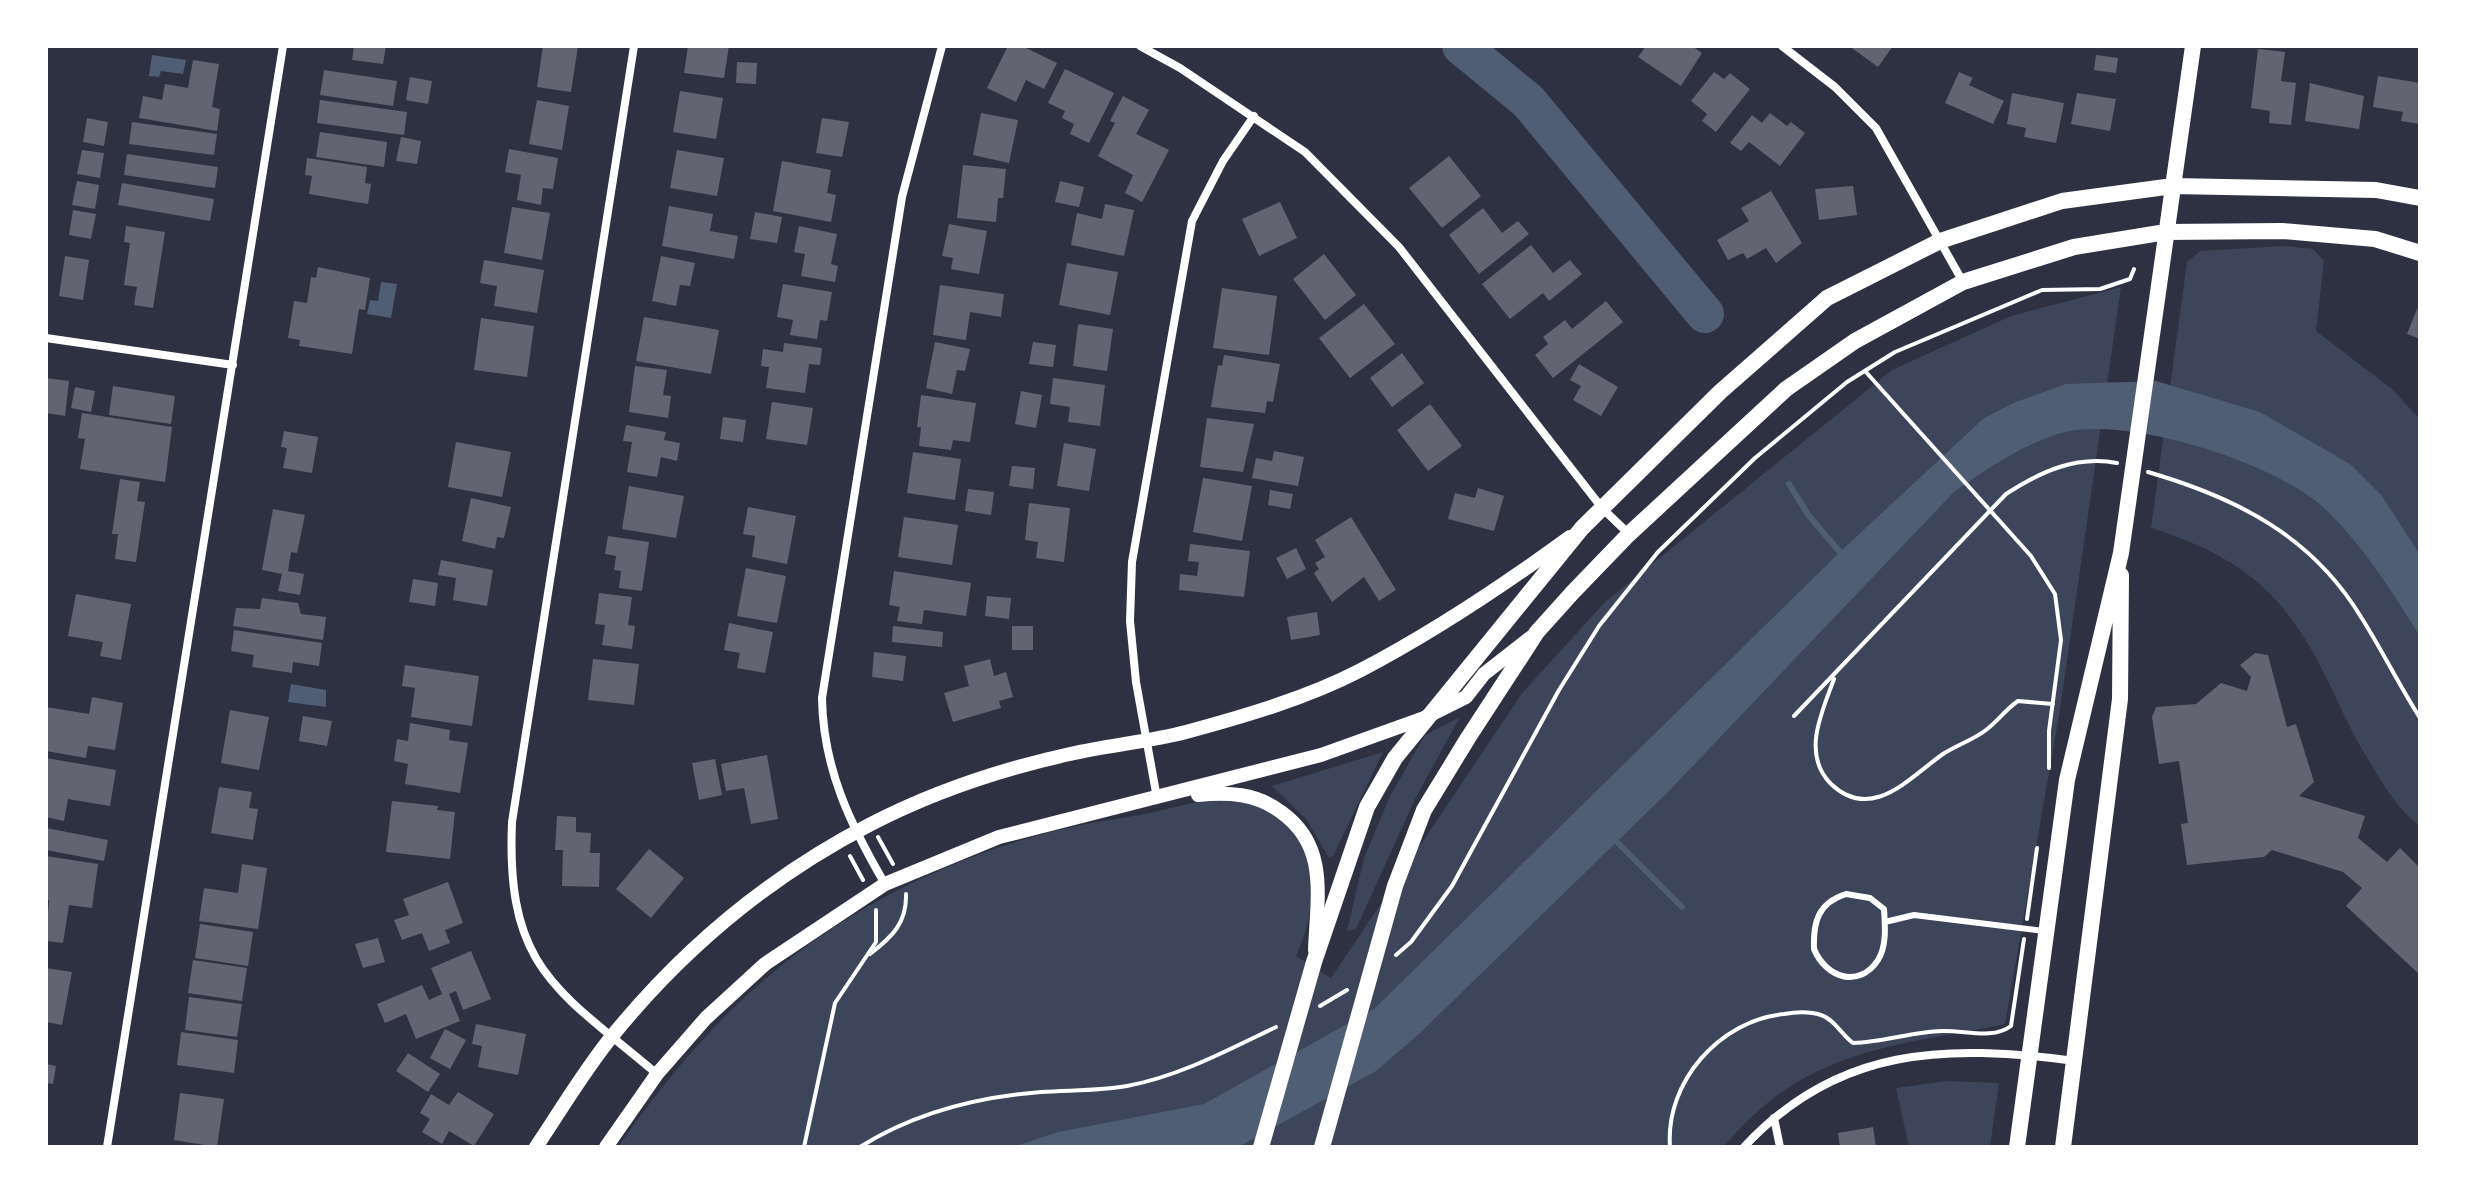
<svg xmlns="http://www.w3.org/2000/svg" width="2466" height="1193" font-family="'DejaVu Sans',sans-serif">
	<rect width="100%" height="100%" fill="#2d3142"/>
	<path fill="#3c4559" d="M2283 246 2313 249 2324 261 2316 331 2392 389 2420 419V826C2397 809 2382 783 2368 759 2351 733 2340 705 2326 677 2285 593 2240 556 2151 528L2187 262 2200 251Z
		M2121 287 2059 716 2005 1024C1891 1047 1804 1049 1724 1147H618C678 1061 745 985 833 928 900 884 977 850 1055 831 1086 823 1118 819 1150 813 1182 806 1219 793 1251 803 1274 811 1294 828 1304 851 1318 885 1311 924 1296 956L1331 978 1523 692 1604 603 1892 370 2011 316Z
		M1460 717 1415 799 1356 929 1347 931 1364 858 1390 796 1425 735Z
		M1383 752 1333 856 1329 858 1306 819 1272 786Z
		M1947 1081 1999 1083 1990 1147H1909L1896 1088Z"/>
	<path fill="#4f5d75" d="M152 55 186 60 183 74 161 71 159 77 149 76Z
		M381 282 397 284 391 318 367 314 370 300 378 301Z
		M2156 381 2260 412 2350 464 2382 496 2420 555V636C2391 591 2364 546 2325 509 2277 463 2126 415 2061 433 2022 445 1987 469 1954 492L1668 792 1418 1035 1376 1071 1238 1147H1013L1058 1132 1204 1104 1374 1009 1842 550 1983 419 2013 403 2066 384Z
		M291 684 326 690V707L288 702Z"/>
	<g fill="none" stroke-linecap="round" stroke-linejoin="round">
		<path stroke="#4f5d75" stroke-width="6" d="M1789 484 1809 516 1845 558
			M1611 836 1682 907"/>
		<path stroke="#4f5d75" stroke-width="38" d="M1461 46 1528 101 1705 314"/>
	</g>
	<path fill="#626471" d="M354 46H386L383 64 352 60Z
		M543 46H578L571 92 537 87Z
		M688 46H729L724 78 684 73Z
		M1008 46H1022L1057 63 1044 89 1026 80 1016 102 987 88Z
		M1646 46H1692L1702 53 1681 86 1638 57Z
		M1849 46H1893L1878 67Z
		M2258 49 2285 52 2281 81 2296 83 2291 125 2269 123 2270 111 2251 108Z
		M2096 55 2118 58 2116 73 2094 70Z
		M193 60 219 64 212 107 220 109 217 131 139 118 143 96 162 100 165 84 188 88Z
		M737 62 757 63 756 84 736 83Z
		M1065 69 1114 93 1089 143 1070 134 1074 124 1062 118 1065 111 1048 103Z
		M324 70 397 81 393 106 320 95Z
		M1714 72 1724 79 1730 73 1750 89 1716 132 1702 121 1707 114 1691 101Z
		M1959 72 1973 78 1969 85 2004 101 1993 124 1945 103Z
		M2378 76 2420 83V124L2401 121 2403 112 2373 107Z
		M410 77 432 81 428 104 406 100Z
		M2310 83 2364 96 2359 129 2305 121Z
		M680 91 723 98 716 139 673 132Z
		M2012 93 2064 103 2056 143 2024 137 2026 128 2007 124Z
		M2077 93 2116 99 2110 131 2071 124Z
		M1123 96 1149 110 1136 134 1169 150 1142 202 1125 193 1133 175 1098 156 1115 123 1110 121Z
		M320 100 407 112 404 135 317 123Z
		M537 100 569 106 562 150 529 144Z
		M981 113 1018 120 1009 163 973 155Z
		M1770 113 1787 126 1791 122 1805 133 1780 166 1749 142 1741 151 1730 143 1752 115 1762 123Z
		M87 118 108 122 104 146 83 142Z
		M822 118 849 122 842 157 816 153Z
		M132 122 217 134 214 155 129 144Z
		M320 132 387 142 384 167 316 157Z
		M401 137 421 141 417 164 396 161Z
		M509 149 558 158 553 189 543 188 541 205 517 200 521 175 505 172Z
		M82 150 104 153 100 178 77 174Z
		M677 150 724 158 717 196 670 188Z
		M127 154 218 167 215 188 124 175Z
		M1449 156 1481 196 1442 228 1409 188Z
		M307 158 367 167 365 183 371 184 368 204 309 194 312 176 305 175Z
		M782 161 831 170 827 193 836 195 831 222 773 211Z
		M963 165 1006 169 1003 198H998L996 222 957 218Z
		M77 181 99 185 95 209 72 205Z
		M1060 181 1084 187 1079 207 1055 202Z
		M122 183 214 199 210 221 118 205Z
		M1853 186 1857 215 1819 220 1815 189Z
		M1771 191 1802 243 1776 263 1766 248 1747 259 1743 253 1728 260 1717 240 1749 221 1741 208Z
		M1280 202 1297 238 1259 256 1242 219Z
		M1105 204 1134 210 1124 256 1071 245 1077 213 1102 219Z
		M669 206 713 214 710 231 738 236 734 259 662 246Z
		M512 207 550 213 542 260 504 253Z
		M1483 208 1502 233 1518 221 1529 234 1479 274 1449 235Z
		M73 210 96 214 91 239 69 235Z
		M755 212 782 217 777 243 750 239Z
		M949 224 987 231 979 274 951 269 953 258 942 256Z
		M126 226 165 232 153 308 134 305 137 287 124 285 130 243 124 242Z
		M799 226 837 234 831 264 838 266 835 282 801 276 805 254 794 252Z
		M1531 245 1553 273 1570 260 1582 274 1549 301 1543 293 1510 319 1482 284Z
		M1324 254 1356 295 1325 320 1293 279Z
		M65 256 89 260 83 300 59 296Z
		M661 256 695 263 690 286 680 285 676 306 652 301Z
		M484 260 544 270 537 313 494 306 497 286 480 283Z
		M1067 263 1118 272 1110 315 1059 305Z
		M318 267 370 278 365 310 359 309 352 354 299 346 300 340 288 338 294 301 307 303 311 277 316 278Z
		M783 284 832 292 827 321 820 320 817 339 790 335 793 320 777 317Z
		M940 285 1004 294 1001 317 970 312 966 340 933 335Z
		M1222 288 1277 296 1269 355 1213 348Z
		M1606 301 1623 322 1553 378 1535 355 1548 344 1543 337 1565 320 1572 329Z
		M1364 304 1395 344 1350 378 1319 338Z
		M2417 309 2420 311V339L2407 334Z
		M644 317 719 330 711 374 636 361Z
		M481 318 534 326 527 377 474 370Z
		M1078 324 1113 329 1107 371 1073 366Z
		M935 342 970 349 965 371 957 370 952 394 926 388Z
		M1033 342 1056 345 1053 367 1029 364Z
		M784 343 822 348 820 365 809 364 805 393 766 388 769 367 761 366 763 349 783 352Z
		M1402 353 1424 383 1392 407 1370 378Z
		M1224 355 1280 364 1273 402 1267 401 1265 413 1211 407 1218 365 1222 366Z
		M1579 364 1618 387 1601 416 1573 400 1581 386 1570 380Z
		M635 366 667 370 663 395 671 396 668 418 629 412Z
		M46 378 69 381 65 416 46 413Z
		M1053 378 1105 385 1100 426 1068 422 1070 407 1050 404Z
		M113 386 175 396 171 424 109 415Z
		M75 387 95 391 91 412 71 408Z
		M1021 391 1042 395 1036 428 1015 424Z
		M921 395 976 403 970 442 953 440 951 450 919 446 921 427H917Z
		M772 402 813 408 807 445 766 439Z
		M1430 404 1462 446 1428 471 1397 430Z
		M82 413 172 427 165 482 80 469 85 439 78 438Z
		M723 417 746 420 743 442 720 439Z
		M1207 418 1254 424 1243 472 1200 467Z
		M626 425 666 432 664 440 680 443 677 461 661 457 657 477 627 472 632 442 623 441Z
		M284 431 318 437 312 473 283 468 287 448 281 447Z
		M456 442 511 452 502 497 448 487Z
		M1064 443 1096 449 1089 491 1057 486Z
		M1274 451 1304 457 1298 486 1252 478 1256 458 1272 461Z
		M913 452 961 459 955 500 907 493Z
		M1012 466 1035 468 1033 489 1009 486Z
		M1203 478 1252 486 1242 541 1193 532Z
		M120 479 140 482 137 501 145 502 136 562 115 559 118 534H112Z
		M629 486 684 496 676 538 622 529Z
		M1478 488 1504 496 1494 531 1448 519 1455 493 1475 498Z
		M968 489 994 492 991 515 965 511Z
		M1270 490 1293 494 1290 509 1268 505Z
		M471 498 511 507 504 538 497 537 495 549 462 541Z
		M1029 503 1070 508 1064 562 1036 558 1038 542 1025 540Z
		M748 507 796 516 787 564 752 557 755 536 743 534Z
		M273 509 305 515 297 553 291 552 288 571 304 574 300 595 278 591 282 574 262 570Z
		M904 517 958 525 952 565 898 557Z
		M1351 517 1396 590 1379 601 1364 577 1332 602 1314 573 1319 569 1315 563 1325 557 1315 540Z
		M608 536 649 542 642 591 619 588 621 571 614 570 616 556 605 554Z
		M1190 544 1250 551 1244 597 1179 590 1180 574 1197 576 1199 562 1188 561Z
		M1296 548 1306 569 1287 579 1276 558Z
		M441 560 493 570 487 606 453 600 456 578 438 575Z
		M746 568 786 576 777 623 737 616Z
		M894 571 971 583 966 616 924 610 922 624 897 621 900 607 889 605Z
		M413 579 438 583 435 606 409 602Z
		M599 593 632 597 628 625 635 626 632 649 602 645 605 625 595 624Z
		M76 594 131 604 121 660 100 656 103 642 68 636Z
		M987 596 1011 598 1009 619 985 616Z
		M262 598 298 603 301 614 326 617 323 640 233 626 236 608 260 609Z
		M1317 612 1320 635 1291 640 1287 617Z
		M729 623 773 632 765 673 737 668 740 653 724 650Z
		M893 626 943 632 942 647 892 642Z
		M1012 626H1033V650H1012Z
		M234 630 322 643 319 666 293 662 292 673 252 667 254 655 231 651Z
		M874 652 906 656 903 681 872 677Z
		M2255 653 2268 655 2287 727 2296 724 2314 782 2299 796 2365 816 2358 838 2387 862 2400 848 2420 868V975L2346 906 2362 888 2343 872 2272 850 2264 857 2187 865 2181 824 2188 823 2179 761 2159 764 2152 717 2156 707 2196 704 2221 683 2247 691 2251 677 2240 665Z
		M593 659 639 664 634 705 588 700Z
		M990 659 994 676 1006 672 1013 697 999 701 1001 708 953 722 944 693 969 686 964 666Z
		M405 665 479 676 472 726 411 717 415 688 402 686Z
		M92 697 123 703 115 750 88 746 86 758 46 751V707L89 714Z
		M230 710 269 717 259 770 221 763Z
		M303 716 332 721 327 746 299 741Z
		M410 723 450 730 449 740 468 743 460 793 405 784 408 764 394 761 397 739 408 741Z
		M767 755 778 819 751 824 744 788 726 791 721 764Z
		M46 758 116 770 110 806 68 799 64 821 46 817Z
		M715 759 722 795 699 800 692 763Z
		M219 787 252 792 249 808 258 809 253 840 211 833Z
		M392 801 438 806 437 810 455 812 450 859 386 852Z
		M557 816 576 817V832L591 833 590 853H600L599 887 562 886 563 850H555Z
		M46 828 108 840 104 861 46 850Z
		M649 849 684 878 651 918 616 889Z
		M46 856 98 864 92 908 69 905 63 943 46 941 49 900 46 899Z
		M242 864 267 868 258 929 199 921 204 888 238 893Z
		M448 882 463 923 445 930 450 943 429 951 422 933 402 940 394 920 409 915 403 899Z
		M200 924 253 932 248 966 195 958Z
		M378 938 385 962 363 968 355 944Z
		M471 951 491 999 463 1010 456 991 449 994 460 1021 416 1039 406 1014 385 1023 377 1004 422 985 429 1000 442 994 431 968Z
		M193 960 247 968 242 1001 188 993Z
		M46 968 72 972 62 1025 46 1022Z
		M189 997 242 1004 237 1037 185 1030Z
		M476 1024 526 1034 518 1075 478 1067 482 1046 472 1044Z
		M445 1029 466 1040 450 1069 430 1058Z
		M181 1032 238 1040 234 1073 177 1065Z
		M408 1053 440 1074 428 1092 396 1071Z
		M46 1064 56 1066 53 1084 46 1083Z
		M458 1092 494 1114 474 1146 449 1131 442 1144 422 1132 430 1119 420 1113 431 1094 449 1105Z
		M180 1093 224 1099 217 1147 174 1140Z
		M1873 1127 1876 1147H1840L1838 1133Z"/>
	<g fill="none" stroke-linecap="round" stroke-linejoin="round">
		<path stroke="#fff" stroke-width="4" d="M1865 371 2031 556 2055 594 2061 640 2049 731V768
			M2148 472C2237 498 2312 536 2361 617 2382 650 2399 685 2420 718
			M1834 679C1822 712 1801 754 1831 784 1872 823 1910 777 1943 754 1957 745 1973 740 1986 730 1998 721 2006 709 2018 701L2053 704
			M1794 716 2006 494C2040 472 2076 455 2117 463
			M878 837 893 864
			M850 856 863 880
			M2027 919 2037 848
			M870 954C892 937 907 923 906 894
			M1396 955 1411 942 1452 886 1559 690 1599 626 1658 552 1755 458 1847 382 1895 352 2042 290 2100 289 2130 279 2134 269
			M1320 1006 1347 990
			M804 1147 835 1003 876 942V910
			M860 1147C914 1113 978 1097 1041 1092 1070 1090 1099 1091 1127 1086 1180 1076 1228 1050 1276 1027
			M1670 1147C1665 1082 1720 1020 1784 1014 1795 1012 1809 1011 1821 1015 1834 1019 1842 1035 1853 1043 1883 1042 1912 1032 1942 1031 1965 1030 1992 1040 2011 1026L2024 939"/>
		<path stroke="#fff" stroke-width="6" d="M1846 894 1870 898 1884 909C1885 925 1887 946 1878 960 1859 989 1826 978 1814 949 1813 922 1818 903 1846 894Z
			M1885 922 1914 915 2044 931"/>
		<path stroke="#fff" stroke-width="8" d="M634 46 512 822C506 968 555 988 657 1074
			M1140 46 1180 68 1305 152 1399 247 1602 508 1629 534
			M1782 46 1835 87 1876 128 1963 282
			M46 338 233 365
			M1157 798 1136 682 1130 621 1132 562 1192 221 1223 161 1254 116
			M885 884C850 824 823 768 822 698L902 197 942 46
			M1774 1118 1780 1147
			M107 1147 283 46
			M1744 1147C1838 1046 1946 1044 2075 1061"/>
		<path stroke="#fff" stroke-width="14" d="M1198 795C1228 792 1256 793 1281 812 1329 846 1317 897 1315 950
			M536 1147C561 1110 585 1069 613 1035 684 948 772 875 871 824 933 792 1002 769 1070 754 1108 745 1148 742 1186 732 1245 716 1307 698 1361 670 1434 632 1504 585 1570 537
			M606 1147 657 1074 706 1018 765 964 885 884 999 837 1321 755 1424 718 1466 697 1484 674 1530 638"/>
		<path stroke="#fff" stroke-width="16" d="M1261 1147 1314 962 1367 807 1395 758 1582 528 1720 392 1827 298 1940 241 2062 201 2173 186 2376 190 2420 198
			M1322 1147 1395 886 1424 810 1468 738 1537 632 1573 592 1629 534 1786 389 1855 341 1963 282 2074 247 2166 232 2282 231 2375 239 2420 253
			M2017 1147 2067 780 2121 553 2193 46
			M2063 1147 2120 699 2121 575"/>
	</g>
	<rect width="2466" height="1193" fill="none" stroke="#ffffff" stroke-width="96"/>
</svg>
